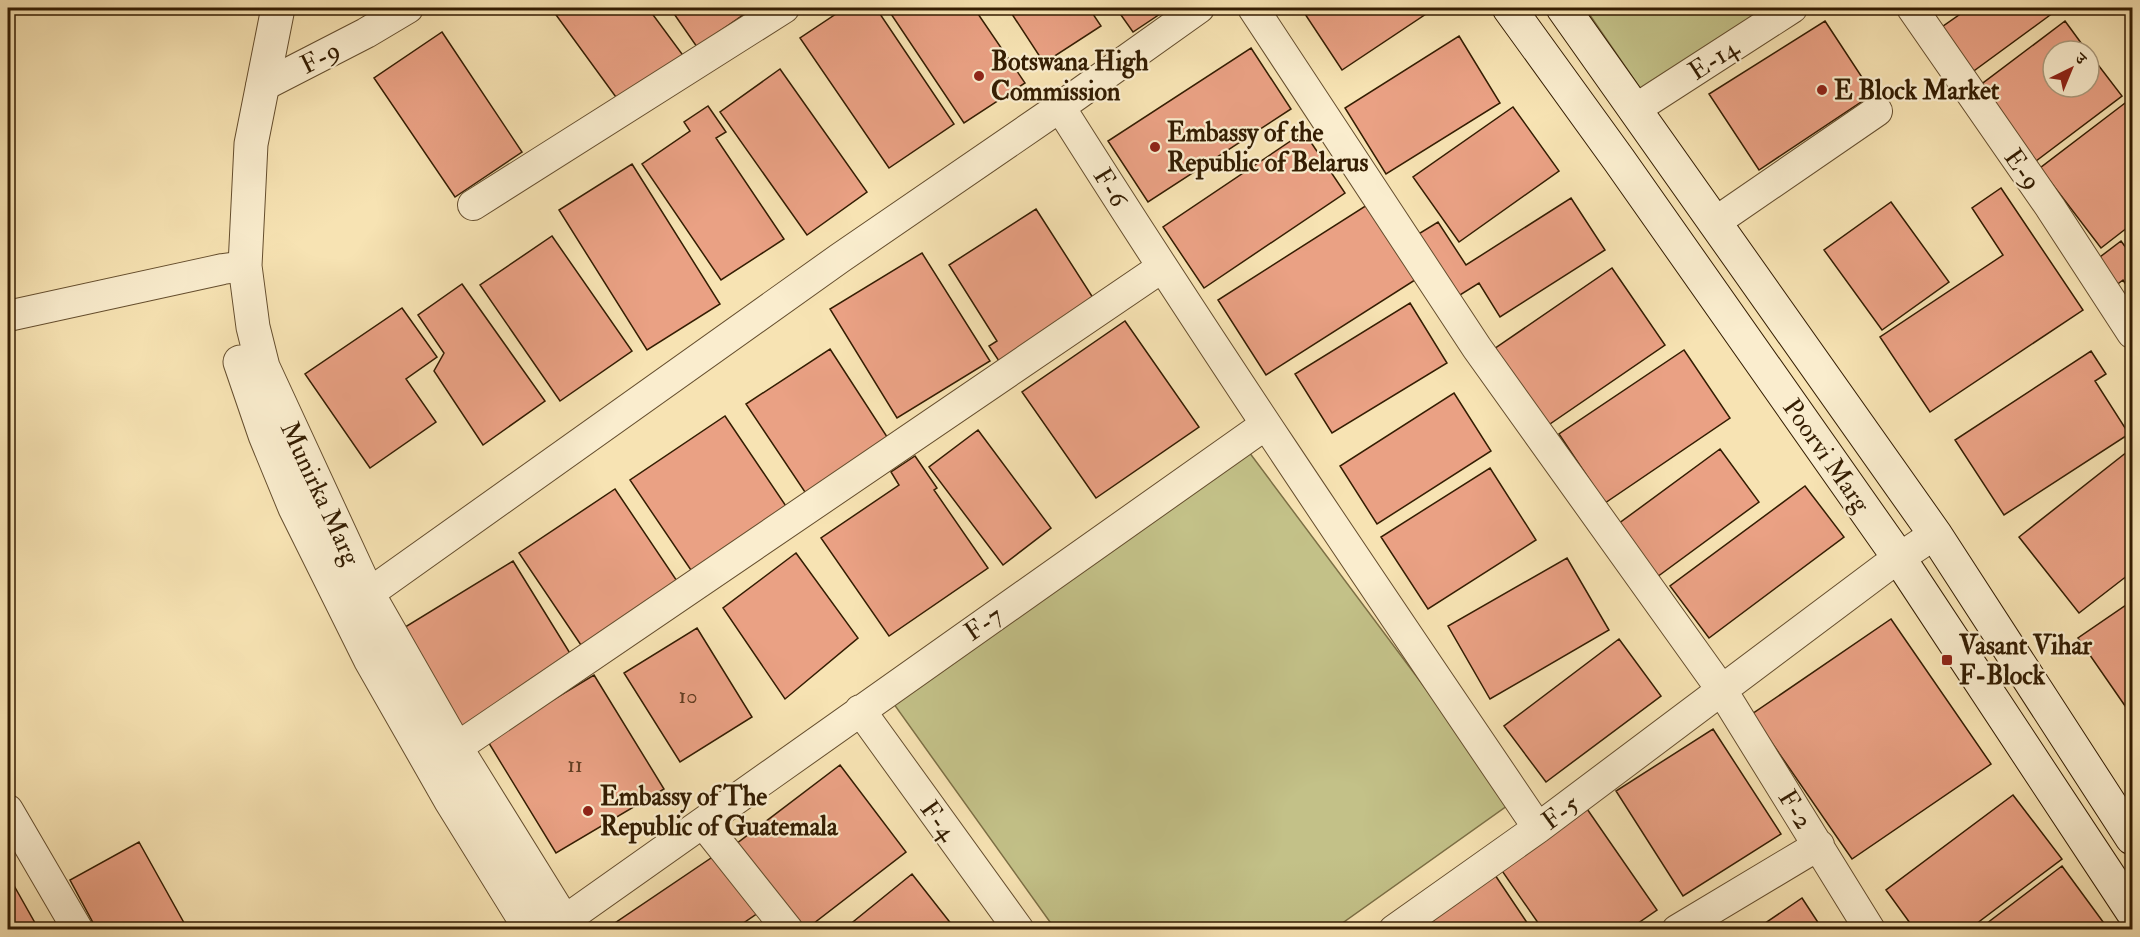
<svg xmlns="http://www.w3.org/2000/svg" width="2140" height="937" font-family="'IM FELL Double Pica','Noto Serif Devanagari',serif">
	<rect width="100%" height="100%" fill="#f7e3b3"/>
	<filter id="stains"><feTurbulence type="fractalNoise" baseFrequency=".00333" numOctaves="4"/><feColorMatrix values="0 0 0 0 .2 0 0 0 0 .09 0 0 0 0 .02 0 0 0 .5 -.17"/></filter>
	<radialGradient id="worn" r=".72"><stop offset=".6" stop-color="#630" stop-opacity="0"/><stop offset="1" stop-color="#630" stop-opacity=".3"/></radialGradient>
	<path fill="#c3c188" stroke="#7c6f45" stroke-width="1.5" d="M1585 8H1777L1642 91Z
		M1243 444 1511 803 1334 929H1055L891 700Z"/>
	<path fill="#eaa184" stroke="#341d02" stroke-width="1.5" d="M551 8H648L685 58 621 104Z
		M670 8H753L697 47Z
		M845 8H876L954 124 889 168 800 38Z
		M887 8H974L1025 83 964 123Z
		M1008 8H1089L1101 26 1044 63Z
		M1116 8H1169L1133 32Z
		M1308 8H1435L1342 70 1303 11Z
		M1969 8H2055L2057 10 1971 73 1939 29Z
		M1825 21 1873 94 1759 170 1709 94Z
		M2065 21 2087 51H2053V87H2089V53L2122 96 2036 161 1979 86Z
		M442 32 522 152 455 197 374 78Z
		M1459 36 1500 103 1386 174 1345 108Z
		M1251 48 1291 109 1148 202 1108 141Z
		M780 69 867 192 807 235 720 112Z
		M2129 100 2132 105V224L2101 248 2040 168Z
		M708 106 726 132 716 138 784 239 721 280 642 164 690 131 684 122Z
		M1513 107 1559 171 1459 242 1413 177Z
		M1304 132 1345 193 1204 288 1163 227Z
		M632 164 720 304 647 350 559 210Z
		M2001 188 2083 310 1930 412 1880 337 2003 255 1972 208Z
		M1571 198 1605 250 1500 317 1479 283 1452 300 1412 238 1438 222 1466 265Z
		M1891 202 1949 282 1882 330 1824 250Z
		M1367 205 1415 280 1266 375 1218 300Z
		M1036 209 1097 304 1001 364 989 346 997 341 949 265Z
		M552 236 632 351 560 401 480 285Z
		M2121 241 2132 256V294L2123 280 2115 286 2096 260Z
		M922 253 990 361 897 418 830 309Z
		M1612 268 1665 345 1547 426 1494 349Z
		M462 284 545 401 483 445 434 371 444 353 418 315Z
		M1410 303 1447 363 1332 433 1295 374Z
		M402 308 437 357 406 379 436 422 370 468 305 374Z
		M1125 321 1199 427 1096 498 1022 392Z
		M830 349 893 446 811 501 746 404Z
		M1684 350 1730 418 1605 503 1559 434Z
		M2091 351 2106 374 2095 381 2129 434 2004 515 1955 440Z
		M1454 393 1491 451 1377 524 1340 466Z
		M725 416 792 515 697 579 630 480Z
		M978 430 1051 528 1003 565 929 467Z
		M2132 448V572L2079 613 2019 537Z
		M1720 449 1759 502 1657 577 1618 524Z
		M915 456 937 488 934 490 988 568 889 636 821 538 899 485 891 472Z
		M1490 468 1536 540 1428 609 1381 537Z
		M1805 486 1844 537 1709 638 1670 586Z
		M615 489 683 590 587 654 519 553Z
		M796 553 858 638 785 699 723 608Z
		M1567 558 1609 630 1490 699 1448 626Z
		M513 561 576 663 460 734 397 632Z
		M2132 601V711L2130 713 2078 638Z
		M1891 619 1991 764 1852 859 1752 714Z
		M697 628 752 717 680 762 624 673Z
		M1619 639 1661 696 1546 782 1504 726Z
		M594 675 664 789 556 853 487 740Z
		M1713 729 1781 834 1683 896 1616 791Z
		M840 765 906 852 805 930H802L736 844Z
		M2013 795 2062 859 1968 930H1915L1886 890Z
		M1585 806 1657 910 1628 930H1543L1498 865Z
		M139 842 188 930H97L70 880Z
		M717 854 758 913 733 930H611L609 927Z
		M2062 866 2109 930H1978Z
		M1491 869 1532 930H1403Z
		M912 874 956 930H843Z
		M8 875 39 930H8Z
		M1802 898 1823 930H1755Z"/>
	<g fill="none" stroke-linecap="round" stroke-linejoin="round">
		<g stroke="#654e2e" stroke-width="32">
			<path id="minor" d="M1253 8 1477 348 1721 689 1870 930
				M1912 8 2050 207 2132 333
				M261 87 366 33 408 8
				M1060 107C1214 351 1376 589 1538 828
				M1634 110 1792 8
				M473 205 784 8
				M1714 223 1877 111
				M8 316 223 269 245 266
				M368 594 840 258 1060 107 1199 8
				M860 710 1019 930
				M456 748 1161 268
				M8 810 78 930
				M703 823 788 930
				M551 930 1265 425
				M1394 930 1538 828 1883 569 1935 534
				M1677 930 1819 845"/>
		</g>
		<g stroke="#654e2e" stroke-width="35">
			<path id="tertiary" d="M278 8 251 144 245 266 253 327 263 367 368 594 456 748 569 930
				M240 362 265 435 295 508 370 659 451 801 531 930"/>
		</g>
		<g stroke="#341d02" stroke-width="35">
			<path id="secondary" d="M1509 8 1619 160 1899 558 2132 911
				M1563 8 1935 534 2132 838"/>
		</g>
		<use href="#minor" stroke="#faedce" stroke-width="30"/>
		<use href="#tertiary" stroke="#faedce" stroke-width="33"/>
		<use href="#secondary" stroke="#faedce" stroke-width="33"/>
	</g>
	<g fill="#8f2418" stroke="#faedce" stroke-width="2">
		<circle cx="979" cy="76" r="6"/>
		<circle cx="1822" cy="90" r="6"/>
		<circle cx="1155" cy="147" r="6"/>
		<rect x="1941" y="654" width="12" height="12" rx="3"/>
		<circle cx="588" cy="811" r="6"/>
	</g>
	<g text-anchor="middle" stroke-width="4.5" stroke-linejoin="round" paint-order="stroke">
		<g font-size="22" fill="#623e22">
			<text x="688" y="703">10</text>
			<text x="575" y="772">11</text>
		</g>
		<g font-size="26" fill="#341d02" stroke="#faedce">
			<text transform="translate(320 57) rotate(-27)" y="9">F-9</text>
			<text transform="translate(1713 59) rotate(-33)" y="9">E-14</text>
			<text transform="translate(2023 169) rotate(55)" y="9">E-9</text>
			<text transform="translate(1111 187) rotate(58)" y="9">F-6</text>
			<text transform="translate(1827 455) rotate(55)" y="9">Poorvi Marg</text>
			<text transform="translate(321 493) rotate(65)" y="9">Munirka Marg</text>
			<text transform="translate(983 623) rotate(-35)" y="9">F-7</text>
			<text transform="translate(1796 809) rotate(58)" y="9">F-2</text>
			<text transform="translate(1560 812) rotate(-37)" y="9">F-5</text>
			<text transform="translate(939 820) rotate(54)" y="9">F-4</text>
		</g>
		<g font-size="26" font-weight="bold" fill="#341d02" stroke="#faedce" text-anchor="start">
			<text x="991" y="70">Botswana High<tspan x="991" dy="30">Commission</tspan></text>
			<text x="1834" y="99">E Block Market</text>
			<text x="1167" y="141">Embassy of the<tspan x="1167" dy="30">Republic of Belarus</tspan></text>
			<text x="1959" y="654">Vasant Vihar<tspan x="1959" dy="30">F-Block</tspan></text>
			<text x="600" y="805">Embassy of The<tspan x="600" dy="30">Republic of Guatemala</tspan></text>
		</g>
	</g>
	<rect width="2140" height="937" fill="none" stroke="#f7e3b3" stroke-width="30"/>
	<rect x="9" y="9" width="2122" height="919" fill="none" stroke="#341d02" stroke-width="3"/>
	<rect x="15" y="15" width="2110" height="907" fill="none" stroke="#341d02" stroke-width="1.5"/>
	<g transform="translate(2071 69) rotate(43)"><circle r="28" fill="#faedce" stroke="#ab9a7c" stroke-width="1.5"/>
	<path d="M0-4.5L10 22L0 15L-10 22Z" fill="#8f2418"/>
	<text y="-9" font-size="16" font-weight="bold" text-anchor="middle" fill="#341d02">उ</text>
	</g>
	<rect width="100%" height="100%" filter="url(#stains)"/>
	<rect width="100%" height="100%" fill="url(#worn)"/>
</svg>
